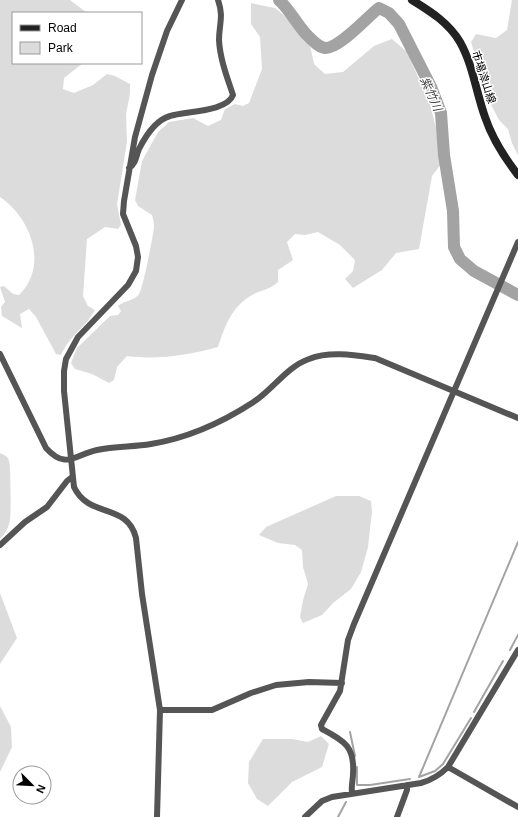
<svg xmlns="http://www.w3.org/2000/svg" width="518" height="817" font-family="Arial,'Noto Sans JP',sans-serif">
	<rect width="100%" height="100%" fill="#fff"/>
	<path fill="#dcdcdc" d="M0 0H70L87 13H13V63H83L64 78 63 89 74 93 93 85 107 74 115 76 130 84V94L126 114 127 142 117 204 121 225 118 229 105 227 87 239 83 296 88 306 95 310C86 327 70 335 61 355L56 354 36 317 29 309 20 314 22 328 2 316 1 307 5 302 0 287 4 286 13 294 19 295C49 266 31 218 0 197Z
		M512 0H518V155L512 143 508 129 499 120 487 97 471 42 476 34 496 38 507 30Z
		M251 3 275 8 286 17 310 45 314 64 325 74 343 72 374 46 392 39 407 52 430 104 436 128 441 164 432 176 419 249 396 253 382 270 353 288 345 279 353 271 355 260 340 245 318 232 305 235 295 234 287 242 293 260 278 270V282C271 289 262 290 254 294 232 305 225 326 218 347 189 355 157 360 127 356L117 367 114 380 109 383 92 374 75 369 71 363 77 348 110 316 118 315 121 311 118 306C125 300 134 301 139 294 143 288 153 237 154 227 154 223 153 218 152 215L138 206 135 200 142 161 158 132 169 122 193 118 208 126 221 120 225 109 235 104 243 106 249 103 262 69 260 37 251 24Z
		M0 453C4 455 8 456 9 461 11 466 11 512 10 520 9 527 5 534 0 539Z
		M336 496H359L371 501 372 511 368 547 361 572 351 589 333 603 322 615 303 623 300 617 303 600 308 584 303 567 302 550 295 545 278 543 259 535 266 527Z
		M0 593 17 638 0 664Z
		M0 706 11 727 12 747 0 772Z
		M321 736 329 744 322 767 292 782 268 806 257 799 248 783 249 762 263 739H292L308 742Z"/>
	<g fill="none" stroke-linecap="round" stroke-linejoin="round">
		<path stroke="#a3a3a3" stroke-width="2" d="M510 650 518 635
			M474 712 503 661
			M350 732 355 756
			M357 767V785H370L410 779
			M419 777 518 542
			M419 777 435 771 443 764 471 718
			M338 817 346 802"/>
		<path stroke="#a3a3a3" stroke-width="12" d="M279 0C290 10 296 23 306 34 311 39 318 47 325 48 339 49 367 17 379 8L389 13 399 24 431 87 441 113 444 155 453 211 454 247 460 259 474 271 518 295"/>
		<path stroke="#555" stroke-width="6" d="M129 168C136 164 136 156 139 149 145 137 156 120 170 116 185 111 227 112 233 95 227 77 220 59 219 40 219 24 224 17 218 0
			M0 354 46 448C66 470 74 455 97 450 115 446 133 447 151 444 188 438 221 423 252 403 272 391 286 367 309 359 329 351 354 355 375 358L518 418
			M0 545 25 522 47 507 67 481 72 477
			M160 710H212L251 693 276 685 309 682 342 683
			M448 767 518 807
			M352 793C351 786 353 780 353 774 355 746 344 741 322 729L321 725 340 691 348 640 354 624 518 242
			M157 817 160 710 142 594 136 538C127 502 89 519 74 487L64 391V371L66 359 78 337 128 285 136 271 138 257 136 246 123 214 124 201 135 137 152 75 167 31 182 0
			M305 817 322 801 332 797 421 783C432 780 440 775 448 767L518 650
			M397 817 407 790V785"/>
		<path stroke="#222" stroke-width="8" d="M412 0C430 11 449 23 460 42 473 65 476 92 485 117 492 138 504 157 518 175"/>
	</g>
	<g text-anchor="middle" stroke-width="3" stroke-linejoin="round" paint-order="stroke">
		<g font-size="11" fill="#000" stroke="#fff">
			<text transform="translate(484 77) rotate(72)" y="4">市場津山線</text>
		</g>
		<g font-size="12" font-style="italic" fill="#444" stroke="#fff">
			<text transform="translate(431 94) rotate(66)" y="4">紫竹川</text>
		</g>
	</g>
	<rect x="12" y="12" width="130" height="52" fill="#ffffff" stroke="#999999"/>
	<rect x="20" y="25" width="20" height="6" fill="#222222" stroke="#999999"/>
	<text x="48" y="32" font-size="12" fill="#000000">Road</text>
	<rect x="20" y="42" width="20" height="12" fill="#dcdcdc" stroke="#999999"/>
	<text x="48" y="52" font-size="12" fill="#000000">Park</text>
	<g transform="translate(32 785) rotate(114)"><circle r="19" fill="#ffffff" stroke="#999999"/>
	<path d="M0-3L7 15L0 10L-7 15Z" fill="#000000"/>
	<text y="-6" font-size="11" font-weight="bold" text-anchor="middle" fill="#000000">N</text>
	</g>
</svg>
